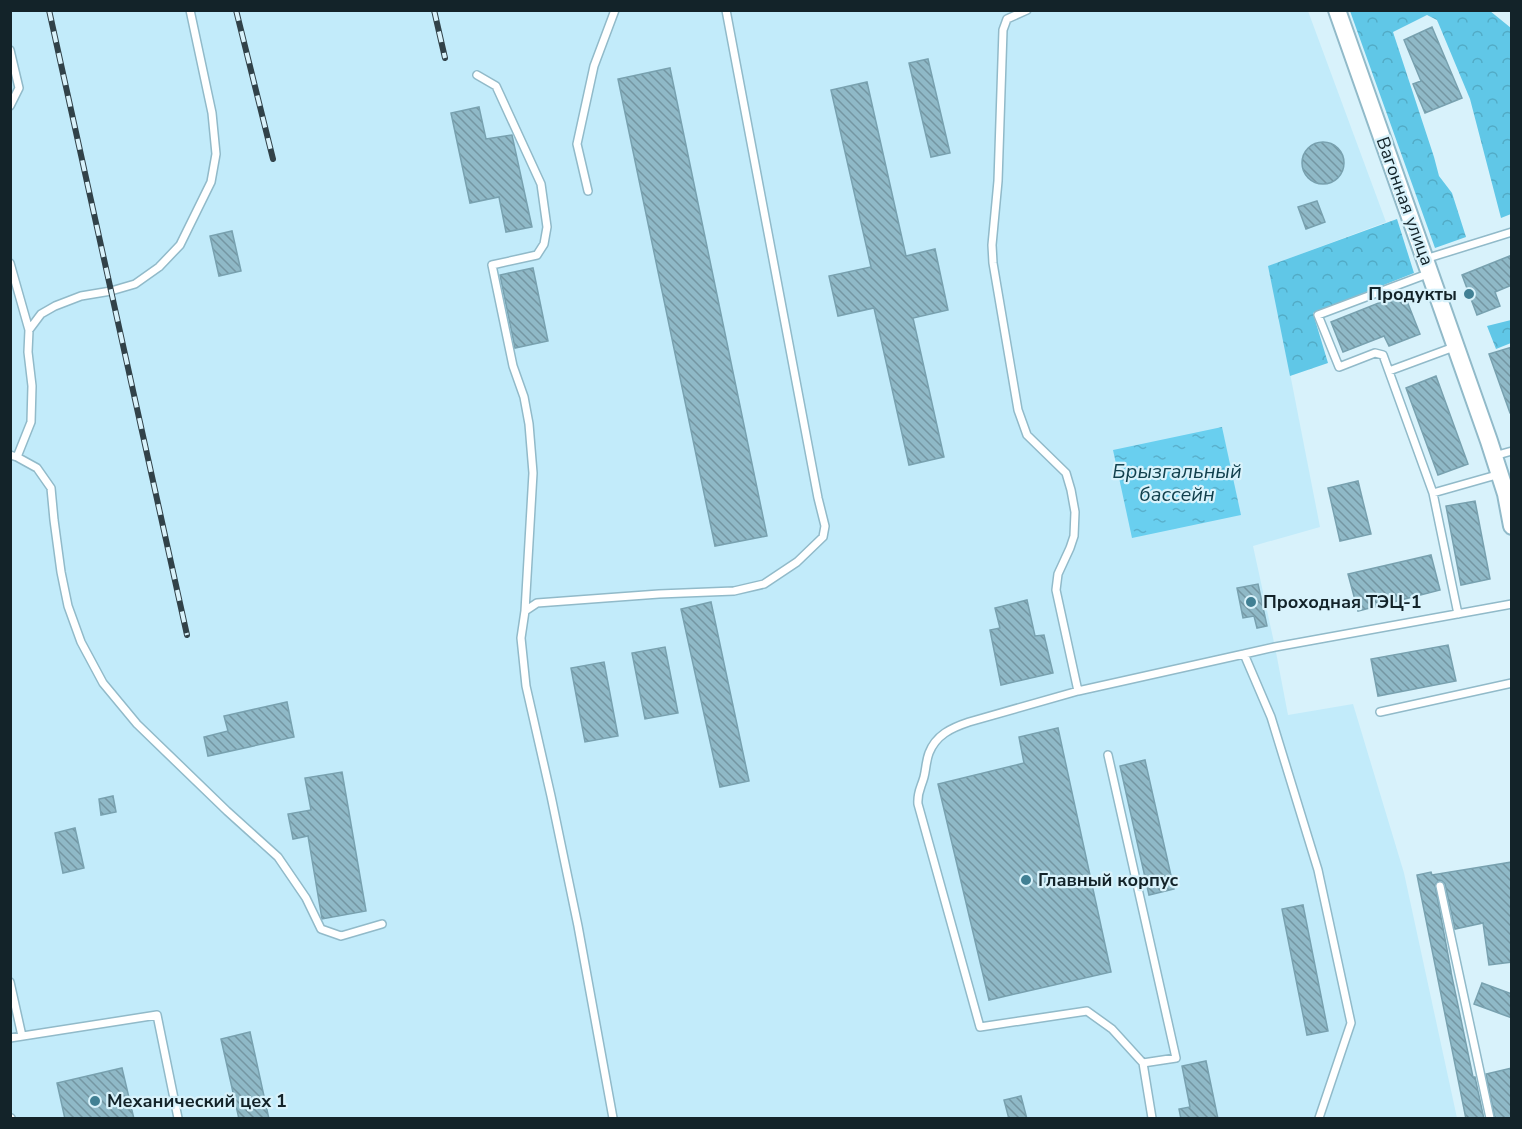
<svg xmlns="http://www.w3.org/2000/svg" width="1522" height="1129" font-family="'Nunito Sans',sans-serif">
	<defs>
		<pattern id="forest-crowns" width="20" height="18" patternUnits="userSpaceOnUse" patternTransform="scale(1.5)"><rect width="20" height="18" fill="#60c7e7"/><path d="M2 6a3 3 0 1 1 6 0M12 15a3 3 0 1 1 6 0" fill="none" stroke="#52abc6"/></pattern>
		<pattern id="water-ripples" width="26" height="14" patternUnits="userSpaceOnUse" patternTransform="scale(1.5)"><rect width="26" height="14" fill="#69cfef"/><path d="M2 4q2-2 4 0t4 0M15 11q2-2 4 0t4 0" fill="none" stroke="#5ab1cd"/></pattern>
		<pattern id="building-back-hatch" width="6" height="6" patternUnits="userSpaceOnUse" patternTransform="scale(1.5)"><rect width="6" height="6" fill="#8fb9c7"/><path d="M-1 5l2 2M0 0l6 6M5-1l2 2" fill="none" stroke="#7496a2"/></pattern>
	</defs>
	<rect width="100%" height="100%" fill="#d8f2fb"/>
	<path fill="#c2ebfa" d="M10 11H1308L1386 222 1269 266 1320 527 1253 546 1275 647 1288 715 1353 704 1404 873 1457 1118H11Z"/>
	<path fill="url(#forest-crowns)" d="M1350 11H1490L1511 28V214L1501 218 1470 99 1437 20 1427 15 1393 32 1434 157 1439 176 1452 193 1466 237 1435 248Z
		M1397 219 1414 273 1313 313 1328 363 1290 376 1268 266Z
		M1511 320V343L1496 349 1487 326Z"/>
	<path fill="url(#water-ripples)" d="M1222 427 1241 515 1132 538 1113 450Z"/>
	<path fill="url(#building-back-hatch)" stroke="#78a1af" stroke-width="1.5" d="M1432 27 1462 98 1425 113 1413 84 1421 81 1404 40Z
		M928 59 950 153 931 157 909 63Z
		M670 68 767 536 715 546 618 79Z
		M867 82 906 256 935 249 948 310 913 318 944 457 909 465 874 308 838 316 829 276 871 267 831 90Z
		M479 107 486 139 512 135 532 227 506 232 499 197 470 203 451 113Z
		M1302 163a21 21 0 1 1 42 0a21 21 0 1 1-42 0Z
		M1317 201 1325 222 1306 229 1298 207Z
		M232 231 241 271 219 276 210 236Z
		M1512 255V285L1495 292 1500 306 1477 315 1462 275Z
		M533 268 548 341 515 348 500 275Z
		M1405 296 1420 334 1389 346 1384 336 1343 352 1331 322 1391 298 1395 300Z
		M1512 347V413H1510L1489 354Z
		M1436 376 1468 464 1438 475 1406 388Z
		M1358 481 1371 534 1340 541 1328 488Z
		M1475 501 1490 579 1461 585 1446 506Z
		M1431 555 1440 590 1358 611 1348 574Z
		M1258 584 1267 626 1257 628 1254 616 1243 618 1237 588Z
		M1027 600 1035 636 1044 635 1053 673 1001 685 990 630 1000 628 995 608Z
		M711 602 749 781 720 787 681 609Z
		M1448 645 1456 681 1378 696 1371 659Z
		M665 647 678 713 645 719 632 653Z
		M604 662 618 736 585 742 571 668Z
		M287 702 294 737 208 756 204 737 228 731 224 716Z
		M1058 728 1111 972 989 1000 938 784 1024 763 1019 737Z
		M1145 760 1174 889 1149 895 1120 766Z
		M342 772 366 911 322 919 308 836 293 839 288 814 311 810 305 778Z
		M113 796 116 812 101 815 99 799Z
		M75 828 84 868 63 873 55 833Z
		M1512 862V962L1489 965 1483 923 1455 929 1445 884 1442 881 1439 880 1435 885 1451 971H1450L1451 972 1473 1077H1475L1484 1119H1466L1417 875 1431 872 1432 875Z
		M1303 905 1328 1031 1307 1035 1282 909Z
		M1482 983 1512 994V1018L1474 1004Z
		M250 1032 269 1119H239L221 1039Z
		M1206 1061 1218 1119H1181L1179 1109 1190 1107 1182 1066Z
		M122 1068 134 1119H65L57 1083Z
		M1512 1068V1119H1495L1486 1074Z
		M1021 1096 1027 1119H1009L1004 1100Z"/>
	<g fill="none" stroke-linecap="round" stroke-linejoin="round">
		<g stroke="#91bac9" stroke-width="10">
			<path id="service" d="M1027 10 1007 19 1003 30 998 181 992 245 993 263 1018 410 1027 435 1066 473 1071 490 1075 512 1074 536 1070 548 1058 574 1056 590 1078 691 969 722C951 728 936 735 929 753 926 761 926 769 924 777 921 788 917 792 918 804L980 1027 1087 1011 1112 1029 1143 1063 1152 1118
				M10 50 19 88 10 106
				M477 75 496 86 541 184 547 227 544 244 537 255 492 265 513 366 524 397 529 424 533 473 525 611
				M588 191 577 144 594 66 615 10
				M1425 259 1512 232
				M10 263 29 330
				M1430 273 1318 315 1339 367 1375 353 1383 355 1433 493 1458 614
				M1389 371 1454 347
				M10 455 17 457 37 468 51 488 54 520 61 572 68 606 81 642 103 683 137 724 227 811 278 857 306 898 321 929 341 936 382 924
				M1494 456 1512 451
				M17 457 31 422 32 386 28 352 29 330 41 314 55 306 81 296 111 291 135 284 159 267 180 245 211 182 216 154 212 113 190 10
				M1433 493 1500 474
				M1078 691 1244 654
				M1380 712 1512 683
				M1108 755 1176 1058 1143 1063
				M1440 886 1490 1118
				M10 982 22 1036
				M10 1038 157 1015 178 1118
				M10 1118H11
				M613 1118 578 926 551 796 526 686 521 638 525 611 537 603 659 594 734 591 764 584 797 562 823 537 825 526 818 498 726 10
				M1319 1118 1351 1023 1318 870 1271 717 1244 654 1275 647 1512 604"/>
		</g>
		<g stroke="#91bac9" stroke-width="20">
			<path id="tertiary" d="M1337 10 1489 441 1506 494 1512 526"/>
		</g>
		<use href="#service" stroke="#fff" stroke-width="7"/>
		<use href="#tertiary" stroke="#fff" stroke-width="16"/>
		<g stroke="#314249" stroke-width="6">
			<path id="rail" d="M49 10 187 635
				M236 10 273 159
				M434 10 445 58"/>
		</g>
		<use href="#rail" stroke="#d8f2fb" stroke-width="4" stroke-dasharray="11" stroke-linecap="butt"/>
	</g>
	<g fill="#418094" stroke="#d8f2fb" stroke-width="2">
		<circle cx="1469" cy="294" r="6"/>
		<circle cx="1251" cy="602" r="6"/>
		<circle cx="1026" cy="880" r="6"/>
		<circle cx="95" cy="1101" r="6"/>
	</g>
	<g text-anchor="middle" stroke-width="4.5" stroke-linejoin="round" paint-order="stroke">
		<g font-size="18" fill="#132329" stroke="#d8f2fb">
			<text transform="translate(1405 201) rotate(70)" y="6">Вагонная улица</text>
		</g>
		<g font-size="18" font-weight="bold" fill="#132329" stroke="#d8f2fb" text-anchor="start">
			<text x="1457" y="300" text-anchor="end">Продукты</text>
			<text x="1263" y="608">Проходная ТЭЦ-1</text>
			<text x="1038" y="886">Главный корпус</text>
			<text x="107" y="1107">Механический цех 1</text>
		</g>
		<g font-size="20" font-style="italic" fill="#12404d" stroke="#d8f2fb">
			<text x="1177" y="478">Брызгальный<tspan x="1177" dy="23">бассейн</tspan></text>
		</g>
	</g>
	<rect width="1522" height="1129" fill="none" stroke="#132329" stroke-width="24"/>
</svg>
